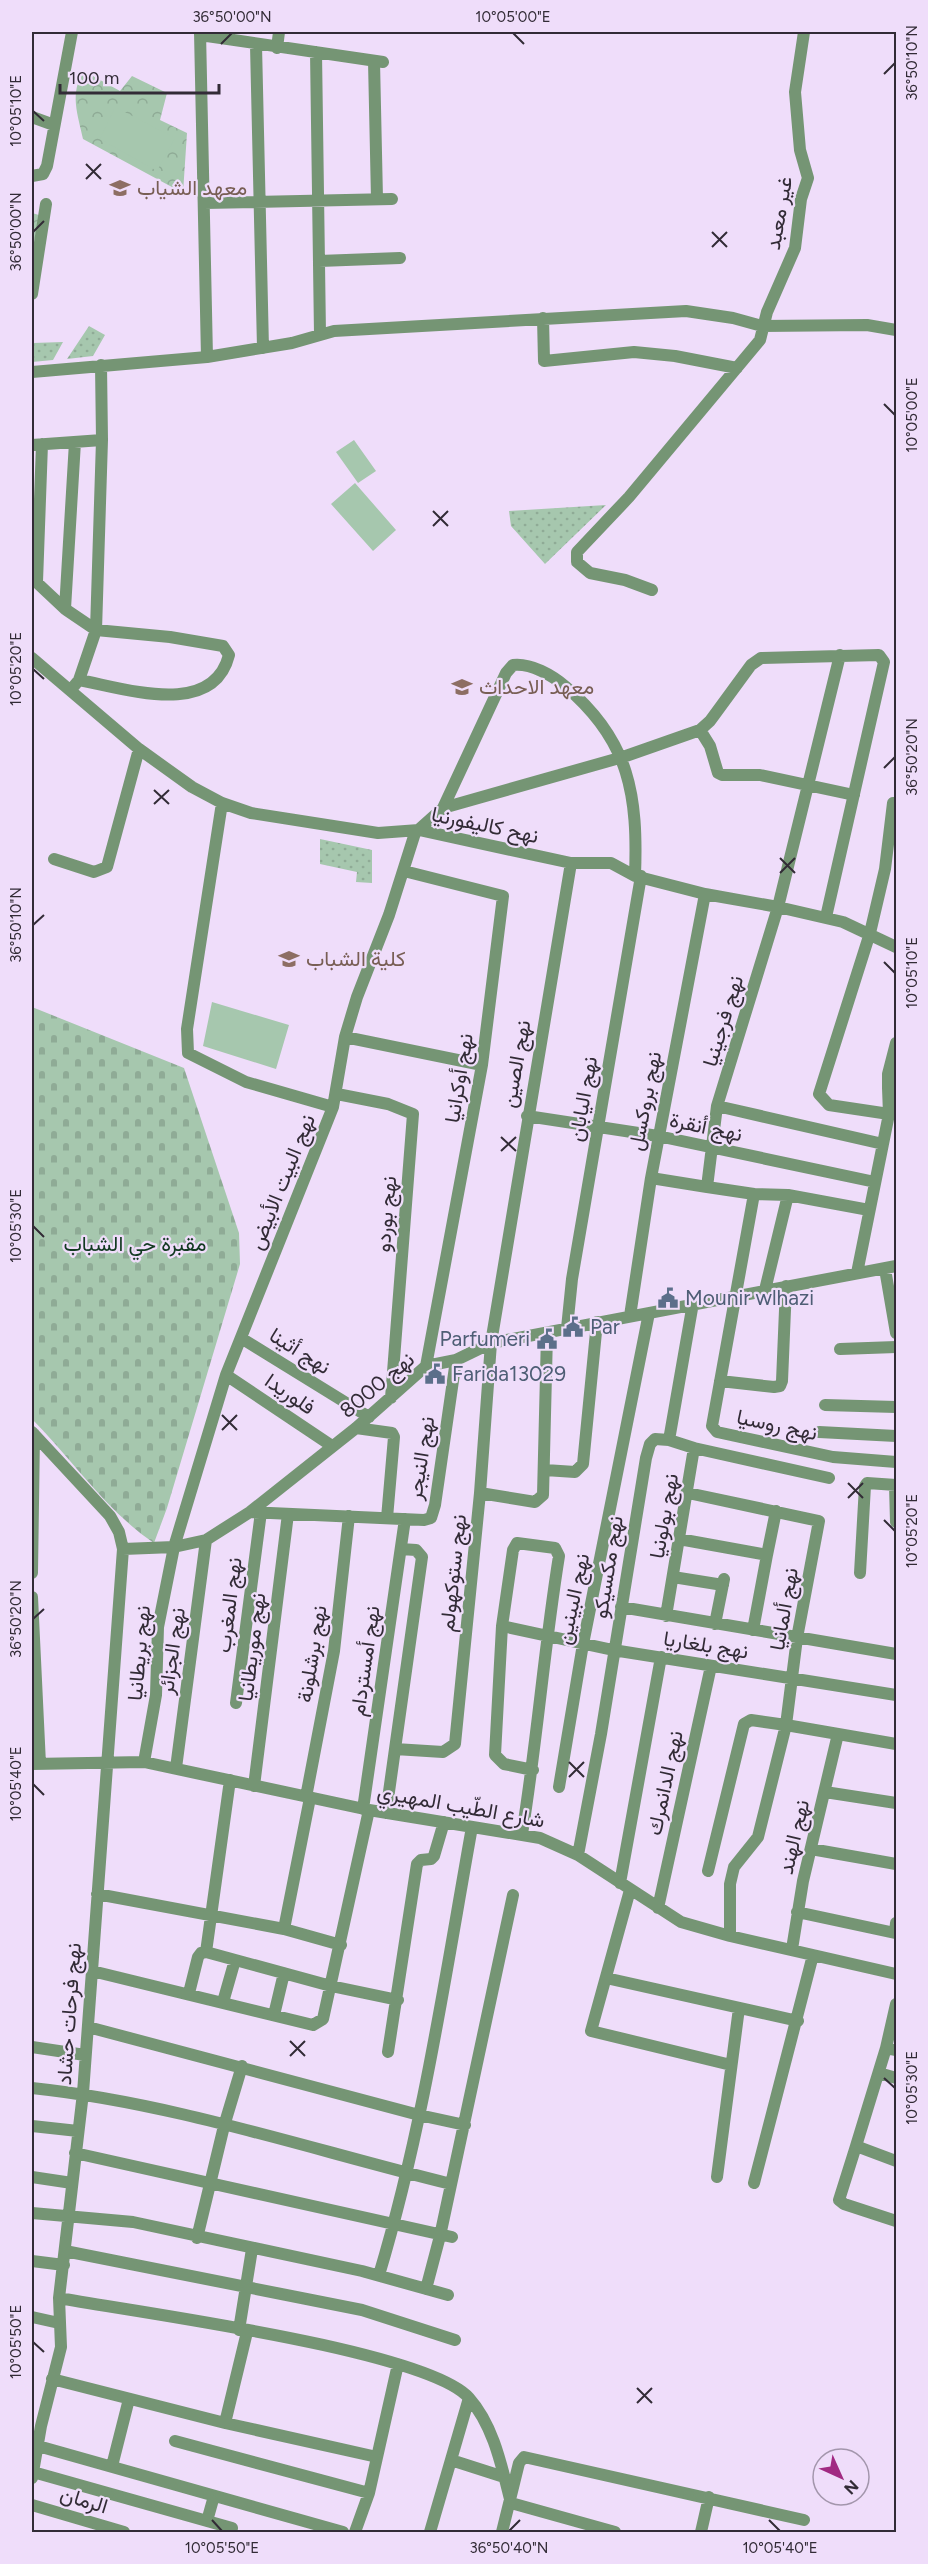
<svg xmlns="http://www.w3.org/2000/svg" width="928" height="2564" font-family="Figtree,Vazirmatn,sans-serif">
	<defs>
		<pattern id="grass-dots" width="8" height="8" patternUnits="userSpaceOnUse" patternTransform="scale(1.5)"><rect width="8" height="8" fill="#a6c7ae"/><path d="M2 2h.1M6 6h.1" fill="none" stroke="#8fab96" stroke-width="1.8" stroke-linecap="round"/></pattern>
		<pattern id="cemetery-stones" width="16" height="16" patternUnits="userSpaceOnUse" patternTransform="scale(1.5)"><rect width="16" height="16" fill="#a6c7ae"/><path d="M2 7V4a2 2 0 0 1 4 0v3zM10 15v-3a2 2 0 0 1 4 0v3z" fill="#8fab96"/></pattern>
		<pattern id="park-crowns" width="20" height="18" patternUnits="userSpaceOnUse" patternTransform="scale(1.5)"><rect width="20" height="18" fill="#a6c7ae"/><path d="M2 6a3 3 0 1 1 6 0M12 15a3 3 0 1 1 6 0" fill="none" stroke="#8fab96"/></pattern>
	</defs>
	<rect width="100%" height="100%" fill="#efddfa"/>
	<path fill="url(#grass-dots)" d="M89 326 105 335 93 356 67 359Z
		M63 342 53 360 32 362 33 343Z
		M606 505 545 564 511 526 509 511Z
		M320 839 372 850V883L356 882 357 872 320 864Z"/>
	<path fill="url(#cemetery-stones)" d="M32 1007 184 1068 239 1233 240 1264 167 1508 154 1543C106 1511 72 1459 32 1419Z"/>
	<path fill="url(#park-crowns)" d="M84 71 120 91 132 76 167 93 160 120 187 133 183 193 83 139C78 115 69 93 84 71Z
		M32 213 39 215 32 255Z"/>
	<path fill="#a6c7ae" d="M115 107 175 138 157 171 100 139Z
		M354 440 376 471 358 483 336 452Z
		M355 483 396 530 373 551 331 504Z
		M212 1002 289 1025 276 1069 203 1046Z"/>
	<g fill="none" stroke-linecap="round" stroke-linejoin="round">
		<path stroke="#759574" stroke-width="12" d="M200 32 207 357
			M200 35 383 62
			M256 45 263 348
			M277 48 279 32
			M316 52 320 334
			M374 61 377 199
			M32 117 54 125
			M32 176 43 174 47 166 72 32
			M204 203 392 199
			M319 261 400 258
			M32 294 46 204
			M543 318 544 361 634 352 675 356 737 368
			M32 372 207 357 292 343 334 331 686 311 733 318 762 326 867 325 896 330
			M32 445 102 440
			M32 578 65 609 96 630 170 637 223 646 229 655C213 719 124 688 79 680
			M37 582 42 444
			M652 590 625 580 590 573 577 562V552L629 497 760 340 767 312 795 248 801 199 808 178 800 150 795 92 804 32
			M65 609 75 442
			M32 658 139 749 192 787 222 803 251 813 378 833 419 830 571 863H611L635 876 705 894 778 907 843 922 896 947
			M74 686 79 680 96 630 102 440 101 365
			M700 730 710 746 718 773 722 775H760L854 795
			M222 803 187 1029 188 1053 246 1082 333 1107
			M443 808 623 757 700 730 710 721 751 665 761 658 879 655 884 662 826 917
			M54 859 94 872 107 867 139 749
			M404 871 503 896 482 1065 426 1366
			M345 1037 482 1065
			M888 1088V1074L896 1043
			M337 1094 388 1104 413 1114 391 1398
			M717 1106 883 1144
			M889 1114 829 1105 819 1094 870 933 885 869 893 803
			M527 1116 658 1136 875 1182
			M651 1178 707 1187 717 1106 778 907 840 655
			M707 1187 754 1194
			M869 1210 788 1195 754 1194 712 1426 717 1432 833 1457 896 1462
			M885 1269 896 1333
			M857 1273 889 1114 888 1088H896
			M765 1290 788 1195
			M630 1316 651 1178 705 894
			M567 1328 572 1279 641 876
			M241 1338 369 1417
			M840 1349 896 1347
			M226 1375 332 1446
			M720 1381 774 1387 780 1386 782 1381 786 1286
			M825 1405 896 1407
			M356 1428 392 1433 394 1437 387 1518
			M32 1432 110 1516 119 1532 123 1549 83 2093 59 2298 61 2347 41 2426 32 2478
			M819 1432 896 1436
			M694 1448 829 1478
			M545 1470 575 1472 583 1464 597 1322
			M895 1485 896 1522
			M480 1493 535 1502 543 1495 547 1334
			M688 1493 819 1521 797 1638 786 1725 896 1744
			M250 1512 424 1520 431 1518 435 1505 456 1360
			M679 1539 767 1555 753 1630
			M123 1549 174 1547 206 1540 250 1512 356 1428 426 1366 456 1360 491 1343 896 1266
			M767 1555 776 1511
			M32 1573 34 1434
			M860 1573 865 1486 867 1483 896 1485
			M673 1577 723 1585
			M32 1597 40 1764
			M621 1607 896 1654
			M666 1616 694 1448 669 1440
			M715 1624 724 1579
			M502 1626 495 1755 504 1764 533 1770
			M236 1703 261 1512
			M395 1749 443 1752 455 1744 480 1493 491 1343 571 863
			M144 1762 156 1695 158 1627 174 1547 226 1375 333 1107 345 1037 357 997 389 915 415 833 443 808 506 673 513 665C531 663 552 675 566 687 630 741 638 796 635 876
			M32 1764 144 1762 369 1810 540 1838 578 1855 681 1922 730 1936 896 1974
			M176 1768 206 1540
			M230 1780 206 1952 331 1986 398 2000
			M254 1786 288 1514
			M559 1787 583 1644 649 1313
			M825 1792 896 1803
			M306 1797 334 1651 349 1516
			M363 1809 405 1519
			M386 1813 422 1557 416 1550 401 1549
			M522 1834C537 1742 544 1649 559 1556L555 1548 517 1543 513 1550 502 1626 613 1650 896 1695
			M811 1849 896 1864
			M578 1855 601 1734 646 1458 650 1444 655 1439 669 1440 693 1303
			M708 1871 744 1724 751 1720 786 1725 758 1837 734 1867 730 1884V1936
			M620 1883 661 1657
			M630 1890 591 2031 731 2065
			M97 1894 284 1929 341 1945
			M658 1908 711 1666
			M797 1912 895 1933 896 1923
			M284 1929 310 1798
			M792 1949 803 1881 838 1734
			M92 1971 313 2025 323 2019 369 1810
			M606 1978 798 2021
			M189 1993 198 1957 201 1953 206 1952
			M223 2002 235 1960
			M274 2015 284 1973
			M88 2027 419 2115 465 2125
			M32 2047 85 2055
			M886 2048 896 2004
			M896 2050 886 2048 856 2146 896 2161
			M388 2052 417 1864 421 1860 431 1859 434 1856 444 1822
			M879 2073 896 2078
			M32 2088C174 2103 312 2150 451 2184
			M32 2126 78 2131
			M856 2146 839 2200 844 2204 896 2221
			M75 2153 452 2237
			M32 2177 72 2183
			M717 2177 739 2008
			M754 2183 813 1955
			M32 2213 133 2222 362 2271 448 2295
			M197 2238 224 2126 242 2066
			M65 2251 362 2310 455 2340
			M32 2261 64 2265
			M379 2275C423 2129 445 1977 472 1827
			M426 2289 440 2236 513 1895
			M59 2298C134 2312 427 2350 469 2398 494 2426 502 2468 511 2503L615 2532
			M32 2317 59 2323
			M239 2330 252 2249
			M52 2379 225 2423 377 2457
			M225 2423 247 2332
			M175 2441 369 2493
			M38 2446 343 2532
			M451 2460 504 2477
			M112 2466 129 2399
			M33 2472 232 2528
			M32 2505 124 2532
			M207 2521 214 2496
			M355 2532 369 2493 398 2364
			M430 2532 469 2398
			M502 2532 519 2463 524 2457 804 2520
			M701 2532 709 2497"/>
	</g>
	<path fill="none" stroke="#322b36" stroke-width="2" d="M513 33 524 44M221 44 232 33M884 74 895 63M33 111 44 121M86 164 101 179M86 179 101 164M33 232 44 221M712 232 727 247M712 247 727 232M884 404 895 415M433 511 448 526M433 526 448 511M33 669 44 679M884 768 895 757M154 790 169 804M154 804 169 790M780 858 795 873M780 873 795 858M33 925 44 915M884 962 895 973M501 1137 516 1151M501 1151 516 1137M33 1226 44 1237M222 1415 237 1430M222 1430 237 1415M848 1483 863 1498M848 1498 863 1483M884 1520 895 1531M33 1619 44 1609M569 1762 584 1777M569 1777 584 1762M33 1784 44 1795M290 2041 305 2056M290 2056 305 2041M884 2078 895 2088M33 2342 44 2352M637 2388 652 2403M637 2403 652 2388M212 2520 222 2531M769 2520 780 2531M509 2531 520 2520"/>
	<defs>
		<g id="school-bare" transform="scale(1.62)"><path d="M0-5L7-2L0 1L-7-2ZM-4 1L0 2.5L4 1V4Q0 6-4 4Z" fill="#8d6e63" stroke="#efddfa" stroke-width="2.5" paint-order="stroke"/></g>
		<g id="university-bare" transform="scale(1.62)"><path d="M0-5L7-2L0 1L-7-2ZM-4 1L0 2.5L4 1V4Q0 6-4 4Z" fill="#8d6e63" stroke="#efddfa" stroke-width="2.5" paint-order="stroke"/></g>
		<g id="civic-bare" transform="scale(1.62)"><path d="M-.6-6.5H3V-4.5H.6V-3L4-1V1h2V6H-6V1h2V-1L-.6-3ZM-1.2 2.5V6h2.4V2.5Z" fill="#5c6f8a" stroke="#efddfa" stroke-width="2.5" paint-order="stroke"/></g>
	</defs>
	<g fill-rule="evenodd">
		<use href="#school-bare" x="120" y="188"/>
		<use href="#university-bare" x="462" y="687"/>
		<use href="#school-bare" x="289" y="959"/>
		<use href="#civic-bare" x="668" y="1298"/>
		<use href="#civic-bare" x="573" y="1327"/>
		<use href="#civic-bare" x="547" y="1339"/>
		<use href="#civic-bare" x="435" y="1374"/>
	</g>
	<g text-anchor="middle" stroke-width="4.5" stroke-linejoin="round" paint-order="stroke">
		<g font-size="21" fill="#785e54" stroke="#efddfa" text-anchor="start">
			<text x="137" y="195">معهد الشياب</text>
			<text x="479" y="694">معهد الاحداث</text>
			<text x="306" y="966">كلية الشباب</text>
		</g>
		<g font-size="21" fill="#322b36" stroke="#efddfa">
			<text transform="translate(779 213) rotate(-80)" y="7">غير معبد</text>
			<text transform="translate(485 825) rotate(12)" y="7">نهح كاليفورنيا</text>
			<text transform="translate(723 1021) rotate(-73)" y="7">نهج فرجينيا</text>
			<text transform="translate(516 1064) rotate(-80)" y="7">نهج الصين</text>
			<text transform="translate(459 1078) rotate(-81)" y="7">نهج أوكرانيا</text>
			<text transform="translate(583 1099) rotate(-80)" y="7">نهج اليابان</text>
			<text transform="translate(645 1101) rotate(-79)" y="7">نهج بروكسل</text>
			<text transform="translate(706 1127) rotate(12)" y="7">نهج أنقرة</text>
			<text transform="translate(282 1182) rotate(-68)" y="7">نهج البيت الأبيض</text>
			<text transform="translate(386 1214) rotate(-85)" y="7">نهج بوردو</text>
			<text transform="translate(300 1351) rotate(32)" y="7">نهج أثينا</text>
			<text transform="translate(377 1385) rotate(-40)" y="7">نهج 8000</text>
			<text transform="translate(290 1394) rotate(34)" y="7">فلوريدا</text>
			<text transform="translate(777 1425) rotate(12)" y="7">نهج روسيا</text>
			<text transform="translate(421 1458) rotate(-81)" y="7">نهج النيجر</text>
			<text transform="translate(664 1516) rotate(-80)" y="7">نهج بولونيا</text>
			<text transform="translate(608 1567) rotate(-81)" y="7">نهج مكسيكو</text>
			<text transform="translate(453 1573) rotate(-84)" y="7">نهج ستوكهولم</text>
			<text transform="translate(573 1599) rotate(-78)" y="7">نهج البينين</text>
			<text transform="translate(229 1605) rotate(-83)" y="7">نهج المغرب</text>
			<text transform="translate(784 1609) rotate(-80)" y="7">نهج ألمانيا</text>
			<text transform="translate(706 1645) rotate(9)" y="7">نهج بلغاريا</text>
			<text transform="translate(252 1647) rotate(-83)" y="7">نهج موريطانيا</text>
			<text transform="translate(172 1651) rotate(-82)" y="7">نهج الجزائر</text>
			<text transform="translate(139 1653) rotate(-85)" y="7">نهج بريطانيا</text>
			<text transform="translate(312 1654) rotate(-81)" y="7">نهج برشلونة</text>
			<text transform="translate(365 1661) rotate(-82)" y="7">نهج أمستردام</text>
			<text transform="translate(665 1783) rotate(-78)" y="7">نهج الدانمرك</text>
			<text transform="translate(461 1806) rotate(10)" y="7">شارع الطّيب المهيري</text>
			<text transform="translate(794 1837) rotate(-77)" y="7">نهج الهند</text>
			<text transform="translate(69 2014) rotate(-86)" y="7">نهج فرحات حشاد</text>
			<text transform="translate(84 2500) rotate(17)" y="7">الرمان</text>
		</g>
		<g font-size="21" fill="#113920" stroke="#efddfa">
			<text x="135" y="1251">مقبرة حي الشباب</text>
		</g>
		<g font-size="21" fill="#4e5e75" stroke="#efddfa" text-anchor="start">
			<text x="685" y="1305">Mounir wlhazi</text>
			<text x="590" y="1334">Par</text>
			<text x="530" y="1346" text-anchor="end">Parfumeri</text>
			<text x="452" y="1381">Farida13029</text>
		</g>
	</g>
	<rect width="928" height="2564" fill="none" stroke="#efddfa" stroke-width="66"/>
	<g transform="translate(841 2477) rotate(135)"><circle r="28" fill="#efddfa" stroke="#a396ac" stroke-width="1.5"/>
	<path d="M0-4.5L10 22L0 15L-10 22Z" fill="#a12a82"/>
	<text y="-9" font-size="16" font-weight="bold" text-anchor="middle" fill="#322b36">N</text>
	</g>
	<path d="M60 84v9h159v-9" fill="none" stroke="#322b36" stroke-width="3"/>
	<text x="69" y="84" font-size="18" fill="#322b36" stroke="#efddfa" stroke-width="4.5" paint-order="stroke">100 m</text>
	<rect x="33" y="33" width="862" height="2498" fill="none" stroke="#322b36" stroke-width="2"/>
	<g font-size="15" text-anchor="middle" fill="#322b36">
		<text x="232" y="22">36°50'00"N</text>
		<text x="513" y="22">10°05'00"E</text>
		<text transform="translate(912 63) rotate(-90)" y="5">36°50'10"N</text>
		<text transform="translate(16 111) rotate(-90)" y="5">10°05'10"E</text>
		<text transform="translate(16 232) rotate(-90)" y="5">36°50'00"N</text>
		<text transform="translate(912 415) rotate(-90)" y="5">10°05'00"E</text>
		<text transform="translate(16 669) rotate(-90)" y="5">10°05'20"E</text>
		<text transform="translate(912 757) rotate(-90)" y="5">36°50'20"N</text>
		<text transform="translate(16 925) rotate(-90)" y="5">36°50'10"N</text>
		<text transform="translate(912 973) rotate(-90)" y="5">10°05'10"E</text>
		<text transform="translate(16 1226) rotate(-90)" y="5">10°05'30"E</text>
		<text transform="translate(912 1531) rotate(-90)" y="5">10°05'20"E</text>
		<text transform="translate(16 1619) rotate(-90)" y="5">36°50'20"N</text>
		<text transform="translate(16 1784) rotate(-90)" y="5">10°05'40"E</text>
		<text transform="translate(912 2088) rotate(-90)" y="5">10°05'30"E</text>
		<text transform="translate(16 2342) rotate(-90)" y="5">10°05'50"E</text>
		<text x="222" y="2553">10°05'50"E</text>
		<text x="509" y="2553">36°50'40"N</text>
		<text x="780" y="2553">10°05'40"E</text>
	</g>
</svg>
